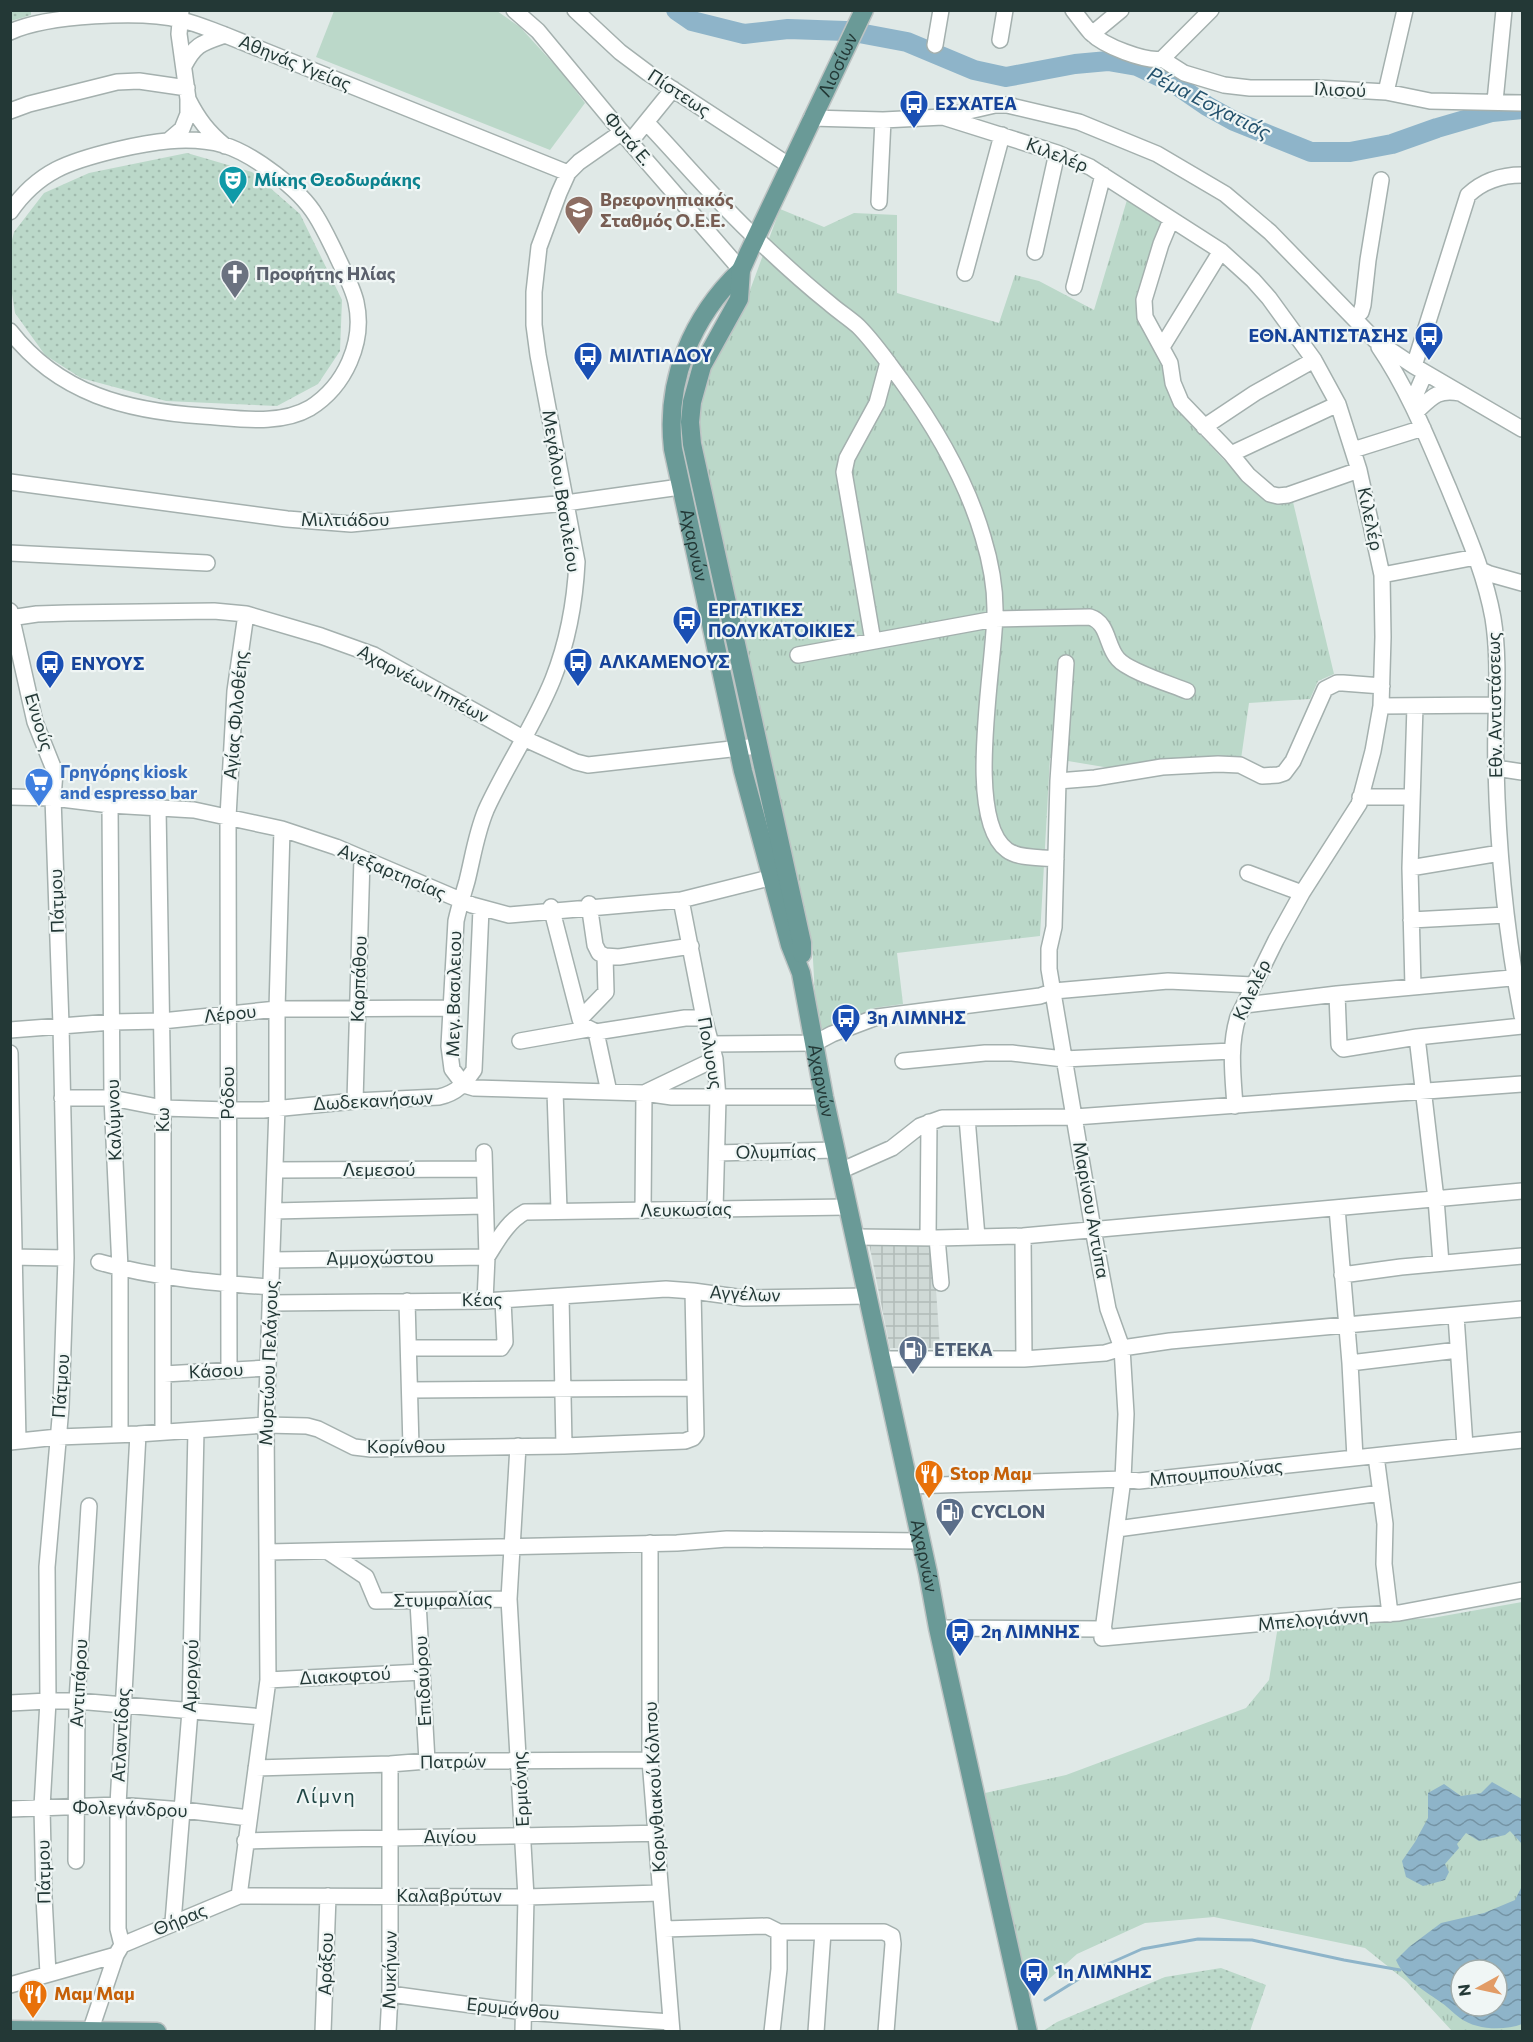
<svg xmlns="http://www.w3.org/2000/svg" width="1533" height="2042" font-family="Commissioner,sans-serif">
	<defs>
		<pattern id="industrial-grid" width="8" height="8" patternUnits="userSpaceOnUse" patternTransform="scale(1.5)"><rect width="8" height="8" fill="#cfd9d6"/><path d="M0 4h8M4 0v8" fill="none" stroke="#b1bbb8"/></pattern>
		<pattern id="grass-tufts" width="24" height="20" patternUnits="userSpaceOnUse" patternTransform="scale(1.5)"><rect width="24" height="20" fill="#bbd8c9"/><path d="M3 7l-1-3M5 7V3M7 7l1-3M15 17l-1-3M17 17v-4M19 17l1-3" fill="none" stroke="#a0baad"/></pattern>
		<pattern id="park-dots" width="8" height="8" patternUnits="userSpaceOnUse" patternTransform="scale(1.5)"><rect width="8" height="8" fill="#bbd8c9"/><path d="M2 2h.1M6 6h.1" fill="none" stroke="#a0baad" stroke-width="1.8" stroke-linecap="round"/></pattern>
		<pattern id="water-waves" width="16" height="10" patternUnits="userSpaceOnUse" patternTransform="scale(1.5)"><rect width="16" height="10" fill="#8eb4c9"/><path d="M0 5q4-4 8 0t8 0" fill="none" stroke="#7493a4"/></pattern>
	</defs>
	<rect width="100%" height="100%" fill="#e0e9e7"/>
	<path fill="url(#industrial-grid)" d="M869 1243 933 1245 940 1348H890Z"/>
	<path fill="url(#grass-tufts)" fill-rule="evenodd" d="M1127 200 1163 224 1138 294 1162 360 1166 385 1176 409 1253 491 1272 502H1293L1334 674 1318 681 1310 699 1249 703 1241 759 1110 768 1050 758 1040 936 897 953 903 1004 874 1008 855 1021 817 1030 812 942 717 526 704 455 698 408 703 371 746 301 780 209 824 227 854 213 897 215V293L999 323 1015 275 1039 281 1094 310Z
		M1522 1602V2031H1452L1406 1981 1365 1948 1214 1917 1145 1923 1077 1954 1030 1996 985 1793 1066 1775 1246 1708 1269 1680 1278 1626 1432 1618ZM1461 1970H1497V2006H1461Z"/>
	<path fill="url(#park-dots)" d="M11 10 31 11V15L11 21Z
		M187 153 252 172 300 214 342 300 340 351 318 384 277 406 166 401 81 378 45 355 15 313 11 287V244L14 232 44 193 89 173Z
		M1221 1968 1266 1985 1250 2031H1043L1057 2022 1165 1977Z"/>
	<path fill="#bbd8c9" d="M334 11H497L520 27 563 74 585 103 550 150 316 57Z"/>
	<path fill="url(#water-waves)" fill-rule="evenodd" d="M1492 1782 1522 1799V1844L1510 1831 1505 1835 1479 1841 1466 1833 1457 1844 1459 1848 1445 1864 1449 1872 1445 1880 1423 1886 1406 1877 1402 1861 1415 1842 1428 1818V1793L1444 1784 1461 1796 1481 1793Z
		M1522 1886V2024C1504 2031 1476 2030 1460 2018 1453 2013 1447 2006 1439 2001 1422 1989 1404 1979 1396 1960L1409 1947 1441 1923 1484 1913 1515 1900ZM1461 1970H1497V2006H1461Z"/>
	<g fill="none" stroke-linecap="round" stroke-linejoin="round">
		<path stroke="#8eb4c9" stroke-width="3" d="M1045 2000 1090 1972 1142 1949 1198 1939 1252 1940 1344 1960 1400 1970"/>
		<path stroke="#8eb4c9" stroke-width="20" d="M676 10 692 21 744 34 788 29 846 31
			M859 33 907 42 974 70 1006 77 1075 64 1108 61 1137 66 1175 84 1207 106 1234 121 1311 152H1350L1392 144 1437 128 1492 112 1522 109"/>
		<g stroke="#a4b0ae" stroke-width="18">
			<path id="minor" d="M514 10 538 31 630 142 741 270
				M575 10 620 52 648 73 790 166
				M1073 10C1079 18 1085 26 1091 33 1104 46 1145 62 1162 59
				M10 32C47 15 142 10 181 20 196 23 211 30 225 35L568 173
				M1092 34 1121 10
				M1000 40 1005 10
				M935 45 941 10
				M1162 59 1184 73 1224 85 1250 88H1317L1386 92 1430 101 1522 103
				M1162 59 1211 10
				M184 66C195 44 202 43 225 35
				M1386 92 1405 10
				M188 99C198 119 208 132 225 146
				M1495 101 1504 10
				M10 111 29 104 117 82 139 81 187 88
				M943 117 1057 153 1090 167 1221 251 1253 280 1269 298 1314 360 1338 404 1359 470 1382 575 1383 637 1381 706 1373 751 1359 804 1302 893 1276 940 1238 1017C1229 1046 1233 1076 1235 1106
				M811 118 883 120 943 117 995 105H1007L1079 122 1157 154 1225 194 1270 232 1375 340 1414 366 1522 429
				M647 123C683 161 718 203 757 239 780 261 804 283 829 303 838 311 849 318 858 326 874 342 887 361 901 380 936 428 966 479 983 537 990 560 995 585 995 609 996 660 963 818 1007 850 1018 859 1042 857 1056 859
				M168 141 182 129 188 114V99L179 34 181 11
				M630 142 673 89
				M879 202 883 120
				M10 212C38 171 70 161 116 150 150 142 189 135 224 145 253 154 300 189 316 216 323 227 329 240 335 252 342 268 352 285 356 302 365 342 345 386 310 408 279 426 237 418 203 416 127 411 59 394 10 331
				M1171 220 1161 244 1144 300 1145 317 1170 363 1173 383 1181 402 1231 454 1248 475 1270 494 1278 496 1288 495 1359 470
				M1035 252 1057 153
				M965 273 1002 135
				M1074 287 1103 175
				M1354 318 1361 312 1363 305 1368 260 1381 180
				M1162 347 1221 251
				M1379 347C1409 391 1428 440 1449 489 1466 531 1485 573 1493 618 1501 667 1494 718 1496 768 1498 851 1506 934 1522 1016
				M1414 366 1468 195C1483 181 1503 175 1522 175
				M1412 403 1425 373
				M1416 412C1432 397 1437 389 1460 393
				M1204 427 1255 393 1314 360
				M1353 450 1423 428
				M1231 454 1338 404
				M10 482 287 519 351 524 566 503 680 487
				M10 553 207 563
				M1481 570 1490 574 1522 583
				M1382 575 1476 557
				M10 611 35 722 55 772 53 798 61 1025 66 1258 61 1407 47 1567 48 1701 42 1807 44 1897 48 1974
				M10 618 37 614 68 613 214 611 246 614 321 636 374 655 523 738 576 762 588 765 758 746
				M873 641 844 472 847 458 877 403 888 362
				M798 655 995 619 1090 617C1109 623 1106 646 1118 659 1128 671 1170 684 1187 691
				M1066 663 1058 781 1054 927 1049 949V969L1093 1229 1108 1309 1122 1348 1126 1414 1123 1479 1102 1638 1341 1616 1399 1613 1522 1590
				M1381 706 1495 705
				M1496 768 1522 772
				M1058 781 1095 778 1162 767 1218 764 1240 765 1262 776 1278 775 1284 773 1293 761 1325 689 1337 683H1343L1382 686
				M10 797 53 798 110 805 194 810 282 829 336 847 472 905 509 915 681 900 773 877
				M1360 797H1412
				M110 805 112 1098 120 1268V1435
				M158 808 163 1108V1432
				M1410 868 1500 853
				M1248 873 1302 893
				M681 900 704 1018 715 1059 718 1098 715 1209
				M589 904 595 945 599 953 605 956 619 957 691 946
				M551 907 580 1019 582 1025 596 1032 609 1092
				M1411 920 1506 915
				M1413 987 1410 868 1415 706
				M1337 994 1339 1045 1343 1049 1417 1037 1522 1026
				M1245 1005 1337 994 1522 977
				M580 1019 606 992 605 956
				M10 1030 112 1022 162 1021 277 1009 451 1008
				M596 1032 685 1018H704
				M1417 1037 1436 1199 1441 1263
				M520 1041 588 1029
				M711 1044 815 1043 832 1034 877 1017 1040 996 1054 991 1168 981 1253 985
				M10 1053 18 1441
				M903 1061 985 1053H1012L1064 1059 1232 1051
				M464 1085 452 1069 449 1046 456 921C459 907 463 895 467 881 473 857 476 834 486 810 506 766 535 724 553 679 568 641 575 602 577 562L538 355 534 325V292L539 247 559 193 568 173 579 162 622 132
				M464 1085 474 1088 644 1093 672 1097H824
				M555 1091 559 1210
				M62 1098H112L163 1108 228 1110H263L355 1101 439 1097C457 1093 464 1084 474 1070L481 909
				M355 1101 362 858
				M967 1118 977 1237
				M484 1152 487 1257 485 1301
				M717 1153 836 1150
				M275 1170 483 1169
				M840 1171 892 1148 920 1126 942 1118 1075 1117 1522 1084
				M1337 1208 1350 1363 1355 1458
				M274 1211 484 1206
				M643 1211 644 1093 715 1059
				M1023 1236 1024 1359
				M855 1237 937 1238 1023 1236 1522 1191
				M928 1238 929 1122
				M937 1238 941 1283
				M10 1257 66 1258
				M272 1260 487 1257C498 1240 507 1222 525 1212L848 1207
				M99 1262C154 1278 214 1283 271 1287
				M1342 1275 1401 1267 1522 1256
				M561 1296 564 1446
				M407 1301 411 1447
				M270 1303 485 1301 666 1289 693 1291
				M1456 1316 1465 1446
				M409 1348H501L505 1342 503 1300
				M881 1359H1024L1105 1353 1122 1348 1170 1341 1522 1309
				M1350 1363 1458 1350
				M229 1369 228 817 235 691 246 614
				M164 1374 267 1368
				M411 1390 695 1388
				M10 1442 58 1437 138 1434 266 1425 307 1426 318 1429 354 1447 371 1449 564 1446 685 1441 693 1438 696 1434 693 1291 744 1298 867 1296
				M518 1446 509 1599 526 1897 523 2032
				M1376 1456 1385 1524 1384 1564 1390 1614
				M909 1486 1123 1479 1139 1481 1522 1440
				M1117 1529 1381 1493
				M650 1543V1760L672 2032
				M327 1551 366 1577 376 1601 509 1599
				M268 1552 677 1543 727 1539 921 1541
				M418 1602 427 1761
				M938 1628 1104 1629
				M268 1680 422 1672
				M10 1703 48 1701H77L263 1717
				M256 1768 390 1764 427 1761 650 1760
				M10 1809 118 1805 183 1810 249 1818
				M245 1841C382 1837 519 1837 656 1833
				M76 1861 77 1701 89 1506
				M239 1896 268 1680 266 1425 277 1107V1009L282 829
				M173 1922 190 1711 196 1430
				M664 1929 767 1926 779 1932H884L892 1936 893 1944 886 2032
				M122 1945 239 1896 526 1897 660 1893
				M10 1985 116 1955
				M390 1994 523 2012 671 2022
				M90 2032 116 1955 122 1945 118 1929V1805L138 1434
				M323 2032 328 1896
				M388 2032 390 1994V1764
				M772 2032 779 1969V1932
				M816 2032 823 1932"/>
		</g>
		<g stroke="#bdc3c3" stroke-width="21">
			<g id="major">
				<path id="s1" d="M741 270C692 317 665 380 673 449L743 771 790 945 801 973 824 1097 928 1573 938 1628 1028 2032"/>
				<path id="s2" d="M802 954V943L692 444 690 422 692 402 702 366 739 299 741 270 749 252 864 10"/>
				<path d="M10 2030 157 2032"/>
			</g>
		</g>
		<use href="#minor" stroke="#fff" stroke-width="15"/>
		<use href="#major" stroke="#6a9a97" stroke-width="18"/>
	</g>
	<defs>
		<g id="bus-pin" transform="scale(1.5)"><path d="M0 17L-7.5 6A9.5 9.5 0 1 1 7.5 6Z" fill="#1a4fb4" stroke="#f0f6f5"/><path d="M-5-6H5V4H4V6H2V4H-2V6H-4V4H-5ZM-3.5-4V0h7V-4ZM-3.5 1.2v1.5H-2V1.2ZM2 1.2v1.5H3.5V1.2Z" fill="#fff"/></g>
		<g id="theatre-pin" transform="scale(1.5)"><path d="M0 17L-7.5 6A9.5 9.5 0 1 1 7.5 6Z" fill="#0f9aa8" stroke="#f0f6f5"/><path d="M-5-5.5Q0-4 5-5.5V0Q5 5 0 6Q-5 5-5 0ZM-3.3-2.5H-1v1.5H-3.3ZM1-2.5H3.3v1.5H1ZM-2.8 1Q0 5.5 2.8 1Z" fill="#fff"/></g>
		<g id="school-pin" transform="scale(1.5)"><path d="M0 17L-7.5 6A9.5 9.5 0 1 1 7.5 6Z" fill="#8d6e63" stroke="#f0f6f5"/><path d="M0-5L7-2L0 1L-7-2ZM-4 1L0 2.5L4 1V4Q0 6-4 4Z" fill="#fff"/></g>
		<g id="church-pin" transform="scale(1.5)"><path d="M0 17L-7.5 6A9.5 9.5 0 1 1 7.5 6Z" fill="#6b7280" stroke="#f0f6f5"/><path d="M-1.2-6h2.4v3.5h3.3v2.4h-3.3V6h-2.4V-.1h-3.3v-2.4h3.3Z" fill="#fff"/></g>
		<g id="supermarket-pin" transform="scale(1.5)"><path d="M0 17L-7.5 6A9.5 9.5 0 1 1 7.5 6Z" fill="#3f7fe0" stroke="#f0f6f5"/><path d="M-6-5.5h2.5l.6 2H6L4.5 2H-2.5L-4.4-4H-6ZM-1.5 3.2a1.3 1.3 0 1 0 .1 0ZM3 3.2a1.3 1.3 0 1 0 .1 0Z" fill="#fff"/></g>
		<g id="fuel-pin" transform="scale(1.5)"><path d="M0 17L-7.5 6A9.5 9.5 0 1 1 7.5 6Z" fill="#5c6f8a" stroke="#f0f6f5"/><path d="M-5.5-6h7V0h2V4h1.3V-2.5L3-4.5l.8-.8L6-3V5H2.5V1h-1V6h-7ZM-4.2-4.7v3.2H.2V-4.7Z" fill="#fff"/></g>
		<g id="restaurant-pin" transform="scale(1.5)"><path d="M0 17L-7.5 6A9.5 9.5 0 1 1 7.5 6Z" fill="#e8710a" stroke="#f0f6f5"/><path d="M-5-6h1v4h1v-4h1v4h1v-4h1v5L-1.5 .5V6h-2V.5L-5-1ZM5-6V6H3V1.5H1.5Q1.5-4 5-6Z" fill="#fff"/></g>
	</defs>
	<g fill-rule="evenodd">
		<use href="#bus-pin" x="914" y="104"/>
		<use href="#theatre-pin" x="233" y="180"/>
		<use href="#school-pin" x="579" y="210"/>
		<use href="#church-pin" x="235" y="274"/>
		<use href="#bus-pin" x="1429" y="336"/>
		<use href="#bus-pin" x="588" y="356"/>
		<use href="#bus-pin" x="687" y="620"/>
		<use href="#bus-pin" x="578" y="662"/>
		<use href="#bus-pin" x="50" y="664"/>
		<use href="#supermarket-pin" x="39" y="782"/>
		<use href="#bus-pin" x="846" y="1018"/>
		<use href="#fuel-pin" x="913" y="1350"/>
		<use href="#restaurant-pin" x="929" y="1474"/>
		<use href="#fuel-pin" x="950" y="1512"/>
		<use href="#bus-pin" x="960" y="1632"/>
		<use href="#bus-pin" x="1034" y="1972"/>
		<use href="#restaurant-pin" x="33" y="1994"/>
	</g>
	<g text-anchor="middle" stroke-width="4.5" stroke-linejoin="round" paint-order="stroke">
		<g font-size="18" fill="#233836" stroke="#f0f6f5">
			<text transform="translate(295 63) rotate(22)" y="6">Αθηνάς Υγείας</text>
			<text dy="6" stroke="none"><textPath href="#s2" startOffset="934">Λιοσίων</textPath></text>
			<text transform="translate(1340 90) rotate(2)" y="6">Ιλισού</text>
			<text transform="translate(679 93) rotate(33)" y="6">Πίστεως</text>
			<text transform="translate(628 139) rotate(50)" y="6">Φυτά Ε.</text>
			<text transform="translate(1057 155) rotate(21)" y="6">Κιλελέρ</text>
			<text transform="translate(561 491) rotate(81)" y="6">Μεγάλου Βασιλείου</text>
			<text transform="translate(1370 519) rotate(78)" y="6">Κιλελέρ</text>
			<text x="345" y="526">Μιλτιάδου</text>
			<text dy="6" stroke="none"><textPath href="#s1" startOffset="297">Αχαρνών</textPath></text>
			<text transform="translate(423 684) rotate(28)" y="6">Αχαρνέων Ιππέων</text>
			<text transform="translate(1495 705) rotate(-91)" y="6">Εθν. Αντιστάσεως</text>
			<text transform="translate(236 715) rotate(-85)" y="6">Αγίας Φιλοθέης</text>
			<text transform="translate(39 722) rotate(73)" y="6">Ενυούς</text>
			<text transform="translate(392 872) rotate(23)" y="6">Ανεξαρτησίας</text>
			<text transform="translate(57 901) rotate(-92)" y="6">Πάτμου</text>
			<text transform="translate(359 979) rotate(-88)" y="6">Καρπάθου</text>
			<text transform="translate(1252 990) rotate(-65)" y="6">Κιλελέρ</text>
			<text transform="translate(454 994) rotate(-89)" y="6">Μεγ. Βασιλειου</text>
			<text transform="translate(230 1014) rotate(-6)" y="6">Λέρου</text>
			<text transform="translate(710 1053) rotate(80)" y="6">Πολυους</text>
			<text dy="6" stroke="none"><textPath href="#s1" startOffset="848">Αχαρνών</textPath></text>
			<text transform="translate(228 1093) rotate(-90)" y="6">Ρόδου</text>
			<text transform="translate(373 1101) rotate(-3)" y="6">Δωδεκανήσων</text>
			<text transform="translate(114 1120) rotate(-92)" y="6">Καλύμνου</text>
			<text transform="translate(163 1120) rotate(-90)" y="6">Κω</text>
			<text transform="translate(776 1152) rotate(-1)" y="6">Ολυμπίας</text>
			<text x="379" y="1176">Λεμεσού</text>
			<text transform="translate(686 1210) rotate(-1)" y="6">Λευκωσίας</text>
			<text transform="translate(1091 1210) rotate(80)" y="6">Μαρίνου Αντύπα</text>
			<text transform="translate(380 1258) rotate(-1)" y="6">Αμμοχώστου</text>
			<text transform="translate(745 1294) rotate(3)" y="6">Αγγέλων</text>
			<text transform="translate(482 1300) rotate(-1)" y="6">Κέας</text>
			<text transform="translate(269 1363) rotate(-88)" y="6">Μυρτώου Πελάγους</text>
			<text transform="translate(216 1371) rotate(-3)" y="6">Κάσου</text>
			<text transform="translate(61 1386) rotate(-86)" y="6">Πάτμου</text>
			<text x="406" y="1453">Κορίνθου</text>
			<text transform="translate(1216 1473) rotate(-6)" y="6">Μπουμπουλίνας</text>
			<text dy="6" stroke="none"><textPath href="#s1" startOffset="1334">Αχαρνών</textPath></text>
			<text transform="translate(443 1600) rotate(-1)" y="6">Στυμφαλίας</text>
			<text transform="translate(1313 1620) rotate(-5)" y="6">Μπελογιάννη</text>
			<text transform="translate(191 1676) rotate(-88)" y="6">Αμοργού</text>
			<text transform="translate(345 1676) rotate(-3)" y="6">Διακοφτού</text>
			<text transform="translate(423 1681) rotate(-93)" y="6">Επιδαύρου</text>
			<text transform="translate(79 1683) rotate(-87)" y="6">Αντιπάρου</text>
			<text transform="translate(121 1735) rotate(-87)" y="6">Ατλαντίδας</text>
			<text transform="translate(453 1762) rotate(-1)" y="6">Πατρών</text>
			<text transform="translate(655 1787) rotate(-93)" y="6">Κορινθιακού Κόλπου</text>
			<text transform="translate(521 1789) rotate(-93)" y="6">Ερμιόνης</text>
			<text transform="translate(130 1809) rotate(2)" y="6">Φολεγάνδρου</text>
			<text x="450" y="1843">Αιγίου</text>
			<text transform="translate(44 1872) rotate(-91)" y="6">Πάτμου</text>
			<text x="449" y="1902">Καλαβρύτων</text>
			<text transform="translate(180 1920) rotate(-23)" y="6">Θήρας</text>
			<text transform="translate(326 1964) rotate(-88)" y="6">Αράξου</text>
			<text transform="translate(390 1970) rotate(-89)" y="6">Μυκήνων</text>
			<text transform="translate(513 2009) rotate(6)" y="6">Ερυμάνθου</text>
		</g>
		<g font-size="18" font-weight="bold" fill="#164399" stroke="#f0f6f5" text-anchor="start">
			<text x="935" y="110">ΕΣΧΑΤΕΑ</text>
			<text x="1408" y="342" text-anchor="end">ΕΘΝ.ΑΝΤΙΣΤΑΣΗΣ</text>
			<text x="609" y="362">ΜΙΛΤΙΑΔΟΥ</text>
			<text x="708" y="616">ΕΡΓΑΤΙΚΕΣ<tspan x="708" dy="21">ΠΟΛΥΚΑΤΟΙΚΙΕΣ</tspan></text>
			<text x="599" y="668">ΑΛΚΑΜΕΝΟΥΣ</text>
			<text x="71" y="670">ΕΝΥΟΥΣ</text>
			<text x="867" y="1024">3η ΛΙΜΝΗΣ</text>
			<text x="981" y="1638">2η ΛΙΜΝΗΣ</text>
			<text x="1055" y="1978">1η ΛΙΜΝΗΣ</text>
		</g>
		<g font-size="18" font-weight="bold" fill="#0d838f" stroke="#f0f6f5" text-anchor="start">
			<text x="254" y="186">Μίκης Θεοδωράκης</text>
		</g>
		<g font-size="18" font-weight="bold" fill="#785e54" stroke="#f0f6f5" text-anchor="start">
			<text x="600" y="206">Βρεφονηπιακός<tspan x="600" dy="21">Σταθμός Ο.Ε.Ε.</tspan></text>
		</g>
		<g font-size="18" font-weight="bold" fill="#5b616d" stroke="#f0f6f5" text-anchor="start">
			<text x="256" y="280">Προφήτης Ηλίας</text>
		</g>
		<g font-size="18" font-weight="bold" fill="#366cbe" stroke="#f0f6f5" text-anchor="start">
			<text x="60" y="778">Γρηγόρης kiosk<tspan x="60" dy="21">and espresso bar</tspan></text>
		</g>
		<g font-size="18" font-weight="bold" fill="#4e5e75" stroke="#f0f6f5" text-anchor="start">
			<text x="934" y="1356">ΕΤΕΚΑ</text>
			<text x="971" y="1518">CYCLON</text>
		</g>
		<g font-size="18" font-weight="bold" fill="#c56008" stroke="#f0f6f5" text-anchor="start">
			<text x="950" y="1480">Stop Μαμ</text>
			<text x="54" y="2000">Μαμ Μαμ</text>
		</g>
		<g font-size="20" font-style="italic" fill="#24526d" stroke="#f0f6f5">
			<text transform="translate(1209 103) rotate(27)" y="7">Ρέμα Εσχατιάς</text>
		</g>
		<g font-size="20" letter-spacing="1.5" fill="#214746" stroke="#f0f6f5">
			<text x="326" y="1803">Λίμνη</text>
		</g>
	</g>
	<rect width="1533" height="2042" fill="none" stroke="#233836" stroke-width="24"/>
	<g transform="translate(1479 1988) rotate(262)"><circle r="28" fill="#f0f6f5" stroke="#9eaaa9" stroke-width="1.5"/>
	<path d="M0-4.5L10 22L0 15L-10 22Z" fill="#e29c66"/>
	<text y="-9" font-size="16" font-weight="bold" text-anchor="middle" fill="#233836">N</text>
	</g>
</svg>
